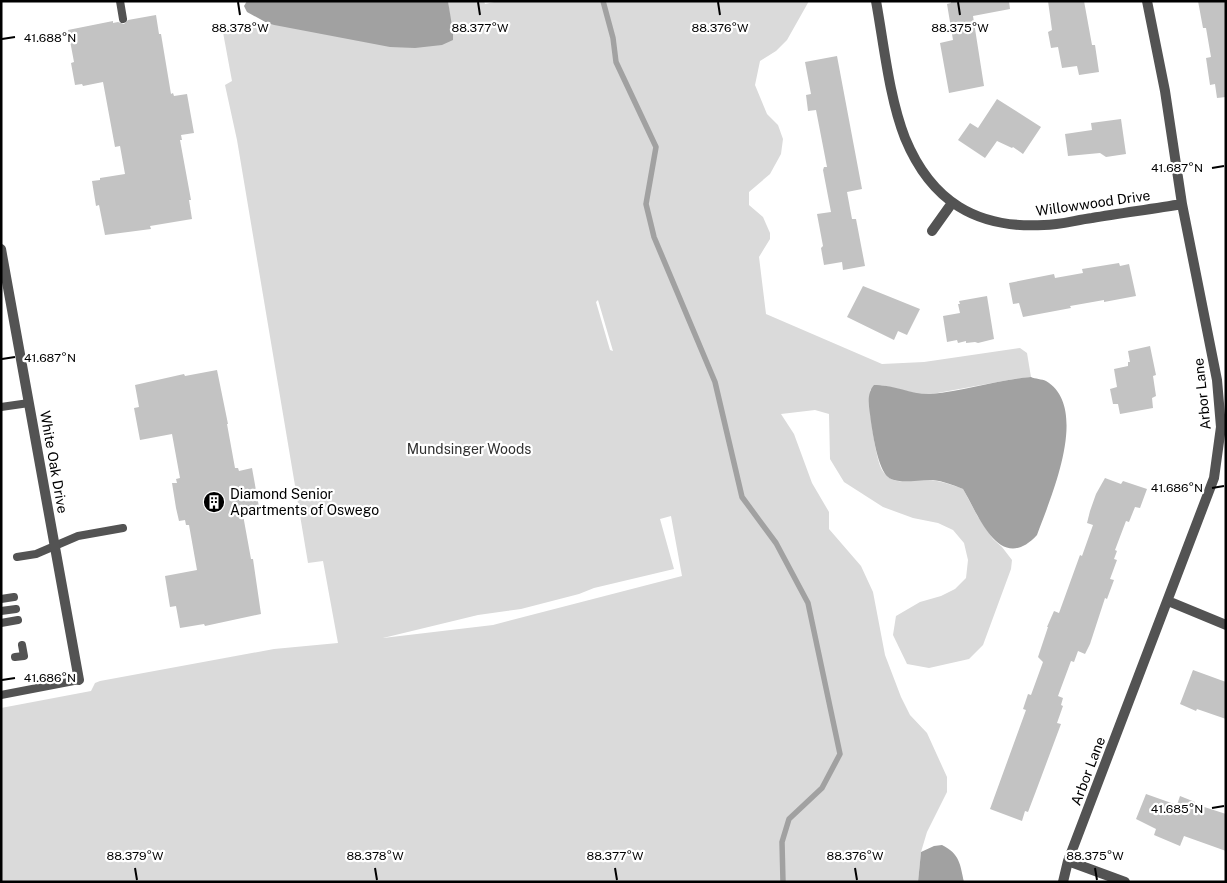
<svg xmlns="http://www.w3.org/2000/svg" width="1227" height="883" font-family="'Public Sans',sans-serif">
	<rect width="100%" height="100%" fill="#fff"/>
	<path fill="#dadada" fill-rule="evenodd" d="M448 1H484L485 4 499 1H809L787 40 776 51 760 61 755 85 767 114 778 125 783 139 781 154 770 174 749 192V205L763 217 770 233V239L759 257 766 314 882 364 924 362 1020 348 1027 353 1031 377 1014 379 932 394H918L882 385 870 390C868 405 875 457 882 470 886 476 891 480 898 481 904 482 911 479 917 479 933 479 948 483 963 489L978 517 993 539 1002 547 1012 560 1011 569 983 645 969 659 929 668 907 664 893 635 896 616 920 602 941 596 955 589 966 578 968 560 964 543 953 530 938 523 913 518 883 507 844 482 830 459 829 414 815 410 781 414 794 434 812 483 829 512V529L861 566 873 592 885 655 901 697 910 715 927 733 947 777V792L927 832 921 852 918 882H1V708L91 691 95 683 100 681 274 649 338 643 323 561 308 563 237 140 225 85 232 81 222 27 450 17ZM598 300 613 351 610 350 596 302ZM671 516 682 576 493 625 383 638 478 615 521 609 579 594 594 588 674 569 660 519Z"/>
	<path fill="#a1a1a1" d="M247 1H448L453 32V40L442 45 415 48 390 47 269 24 247 12 244 6Z
		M1031 377C1035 379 1042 379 1046 381 1091 408 1050 499 1037 535 1000 575 979 516 963 489 953 485 943 481 933 480 920 479 897 485 888 477 878 469 873 435 871 422 870 410 865 395 874 385 894 384 911 395 931 394 965 391 997 380 1031 377Z
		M942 845C960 854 960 864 964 882H918L921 852 934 846Z"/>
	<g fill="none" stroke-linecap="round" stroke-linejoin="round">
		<path stroke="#a1a1a1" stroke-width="5.5" d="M603 1 613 38 616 62 656 147 646 204 654 237 715 382 742 497 776 543 808 603 840 754 822 788 789 819 782 842 783 882"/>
	</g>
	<path fill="#c3c3c3" d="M951 1H1009L1010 9 973 16 984 86 949 93 940 43 953 40 947 4 951 3Z
		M1048 1H1084L1092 45H1095L1099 72 1079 75 1077 66 1062 68 1058 47 1051 48 1048 32 1052 30Z
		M1198 1H1226V97L1217 98 1215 84 1210 85 1206 58 1211 57 1206 28H1203Z
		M156 15 159 34H161L171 94 173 93 174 96 187 94 194 133 181 135 182 140H180L191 200H189L192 219 150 226 151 229 105 235 99 205 96 206 92 181 100 180V178L125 174 120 146 115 147 103 82 83 86 82 84 75 85 71 63 74 62 68 30 113 21V23L118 22 124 24 128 20Z
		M837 56 862 189 847 192 852 219H856L865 266 843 270 842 262 824 265 821 248 823 246 817 214 831 212 823 170 824 167H827L816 110 808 111 806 95 811 94 805 62Z
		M997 99 1041 127 1023 154 1013 147 1012 148 997 141 985 158 958 140 970 123 978 128Z
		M1121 119 1126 154 1106 157 1100 153 1068 156 1065 134 1092 130 1091 123Z
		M1119 263 1120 266 1129 264 1136 296 1104 302V300L1070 306 1071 308 1023 317 1019 303 1013 304 1009 283 1054 274 1055 278 1083 273 1082 269Z
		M863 286 920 309 907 335 898 331 894 340 847 317Z
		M987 296 994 339 978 343 975 342 966 343V341L958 343 957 340 947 342 943 316 960 313 958 304H960L959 301Z
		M1150 346 1156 375 1153 376 1156 396 1152 398 1153 408 1120 414 1118 404H1113L1110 389 1117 387 1114 369 1128 366V362H1130L1128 351Z
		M217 370 228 424H227L235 468H238L239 471 252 468 259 507 245 509 246 514 243 515 251 559H253L261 614 205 626 204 624 180 628 176 606 170 607 165 576 197 570 189 525H186L185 520 179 521 176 508 172 483H177L176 479 180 478 172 434 140 440 134 408 139 407 135 385 184 374 185 376Z
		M1105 478 1121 484 1123 481 1147 489 1140 508 1135 507 1129 522 1126 521 1115 550 1117 551 1114 559 1117 560 1110 579 1114 580 1107 599 1105 598 1090 644 1085 654 1078 651 1074 662 1071 661 1058 696 1063 698 1061 705 1063 706 1057 723 1061 724 1036 791 1028 812 1025 811 1022 821 990 809 1026 710 1023 709 1028 694 1031 695 1043 662 1038 657 1048 627H1047L1054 611 1059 613 1080 555 1082 556 1093 525 1087 523 1090 511 1096 494Z
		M1193 670 1226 682V719L1197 709 1196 711 1180 704Z
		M1146 794 1177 805 1180 796 1195 802V804L1226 814V851L1184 836 1180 846 1154 835 1156 829 1136 819Z"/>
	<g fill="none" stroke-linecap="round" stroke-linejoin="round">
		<path stroke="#535353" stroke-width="8" d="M120 1 123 19
			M1 407 29 403
			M17 557 36 554 78 536 123 528
			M1 599 14 597
			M1 611 16 609
			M1 623 18 620
			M15 657 24 656 22 645
			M1 695 79 680"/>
		<path stroke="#535353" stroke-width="10" d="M876 1C884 45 889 97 905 138 931 201 976 229 1044 225 1060 225 1076 220 1092 218 1122 213 1152 209 1182 204
			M932 231 952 203
			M1 249 79 680
			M1168 601 1226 625
			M1068 861 1125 882
			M1063 882 1068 861 1214 478 1221 427 1217 380 1182 204 1165 91 1147 1"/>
	</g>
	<path fill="none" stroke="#000" stroke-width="2" d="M238 2 240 15M478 2 480 15M718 2 720 15M958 2 960 15M2 39 15 37M1212 168 1224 166M2 359 15 357M1212 488 1224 486M2 680 15 678M1212 808 1224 806M135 868 137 880M375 868 377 880M615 868 617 880M855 868 857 880M1095 868 1097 880"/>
	<defs>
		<g id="building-disc" transform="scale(1.125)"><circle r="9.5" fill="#000" stroke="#fff"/><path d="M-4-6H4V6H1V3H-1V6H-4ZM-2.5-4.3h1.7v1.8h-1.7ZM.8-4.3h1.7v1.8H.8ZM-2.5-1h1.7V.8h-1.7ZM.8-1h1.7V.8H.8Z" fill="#fff"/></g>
	</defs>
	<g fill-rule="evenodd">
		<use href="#building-disc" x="214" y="502"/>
	</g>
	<g text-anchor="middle" stroke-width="4.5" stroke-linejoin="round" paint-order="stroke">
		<g font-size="14" fill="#000" stroke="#fff">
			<text transform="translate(1093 203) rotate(-8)" y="5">Willowwood Drive</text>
			<text transform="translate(1202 394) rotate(-96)" y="5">Arbor Lane</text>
			<text transform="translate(54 462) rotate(80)" y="5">White Oak Drive</text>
			<text transform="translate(1088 771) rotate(-69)" y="5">Arbor Lane</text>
		</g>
		<g font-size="14" fill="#313131" stroke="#fff">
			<text x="469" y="454">Mundsinger Woods</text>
		</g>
		<g font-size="14" fill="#000" stroke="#fff" text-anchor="start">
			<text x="230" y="499">Diamond Senior<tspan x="230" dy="16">Apartments of Oswego</tspan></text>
		</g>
	</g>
	<g font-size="12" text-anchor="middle" fill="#000" stroke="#fff" stroke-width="4.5" stroke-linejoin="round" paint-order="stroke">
		<text x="240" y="32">88.378°W</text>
		<text x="480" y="32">88.377°W</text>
		<text x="720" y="32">88.376°W</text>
		<text x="960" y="32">88.375°W</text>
		<text x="50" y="42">41.688°N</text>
		<text x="1177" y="172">41.687°N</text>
		<text x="50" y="362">41.687°N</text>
		<text x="1177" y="492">41.686°N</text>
		<text x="50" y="682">41.686°N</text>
		<text x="1177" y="813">41.685°N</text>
		<text x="135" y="860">88.379°W</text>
		<text x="375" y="860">88.378°W</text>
		<text x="615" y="860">88.377°W</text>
		<text x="855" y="860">88.376°W</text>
		<text x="1095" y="860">88.375°W</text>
	</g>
	<rect width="1227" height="883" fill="none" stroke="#000000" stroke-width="5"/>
</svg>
